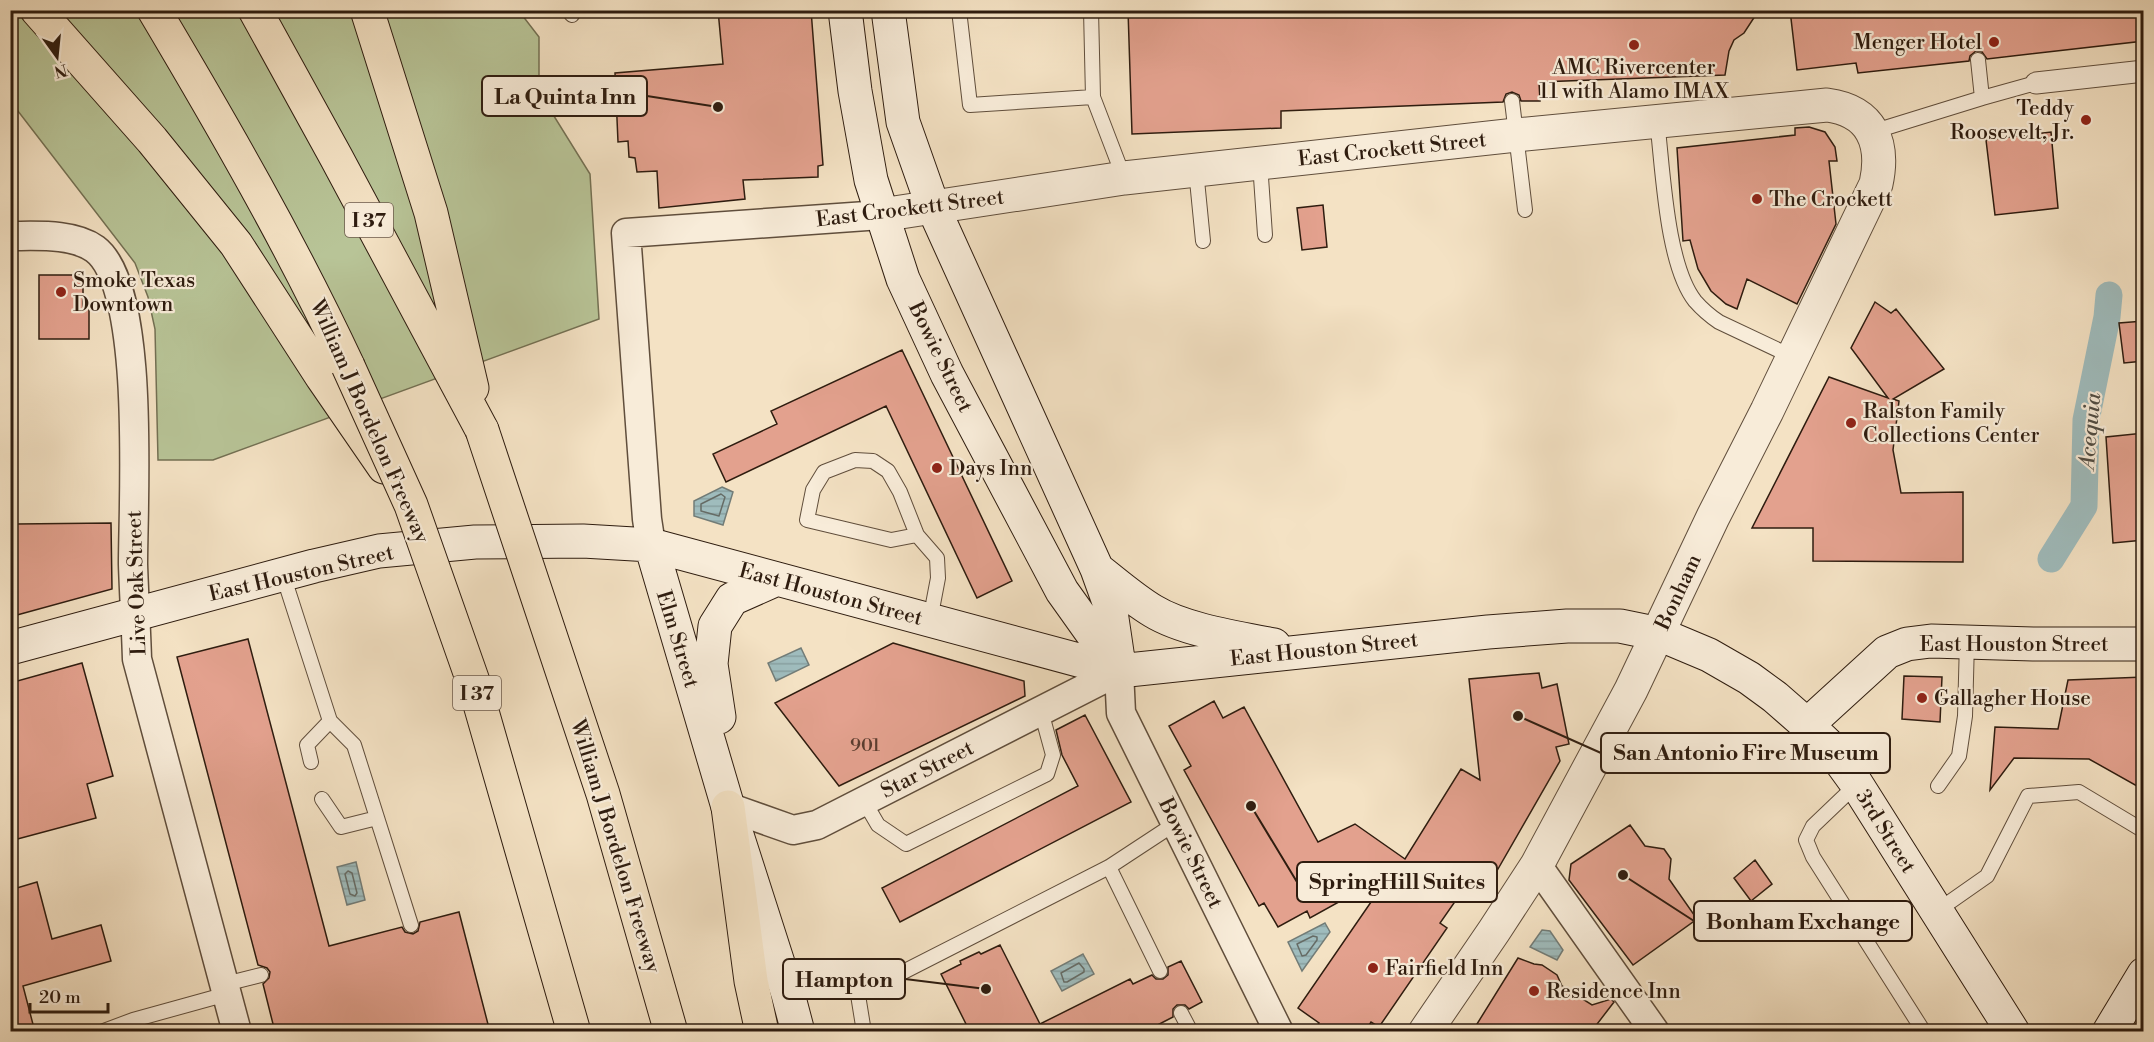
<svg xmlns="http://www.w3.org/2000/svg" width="2154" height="1042" font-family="'Libre Bodoni',serif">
	<defs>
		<pattern id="water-rules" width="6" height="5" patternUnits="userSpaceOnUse" patternTransform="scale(1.5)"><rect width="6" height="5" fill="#9fbcbd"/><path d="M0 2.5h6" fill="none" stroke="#89a1a1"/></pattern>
	</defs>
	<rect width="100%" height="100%" fill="#f4e2c4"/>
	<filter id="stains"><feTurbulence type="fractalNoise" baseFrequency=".00333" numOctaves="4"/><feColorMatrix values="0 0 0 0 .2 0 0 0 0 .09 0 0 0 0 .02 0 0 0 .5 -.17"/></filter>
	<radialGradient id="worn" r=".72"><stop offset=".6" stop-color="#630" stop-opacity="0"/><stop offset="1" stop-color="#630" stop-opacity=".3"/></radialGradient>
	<path fill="#b8c497" stroke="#737053" stroke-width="1.5" d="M11 11H519L539 37V92L590 174 599 319 213 460H158L155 329 148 297 135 263 11 102Z"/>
	<path fill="url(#water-rules)" stroke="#727c77" stroke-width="1.5" d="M722 487 733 492 723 525 694 516V501Z
		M801 648 809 665 776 681 768 663Z
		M356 862 365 900 347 905 337 867Z
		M1325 923 1330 932 1302 971 1288 942Z
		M1542 930 1550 931 1563 950 1557 960 1530 947Z
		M1083 954 1094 974 1062 991 1051 971Z"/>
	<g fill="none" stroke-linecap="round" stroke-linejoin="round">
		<path stroke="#666c66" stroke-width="1.5" d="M721 494 725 497 719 516 701 511V504Z
			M348 871 352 873 357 893 355 896 350 894 345 874Z
			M1313 936 1317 937V940L1306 955 1302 956 1297 944Z
			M1079 963 1084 969V972L1067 982H1064L1061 973Z"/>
		<path stroke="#9fbcbd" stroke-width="27" d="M2051 559 2084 506 2086 420 2107 317 2109 295"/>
	</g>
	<path fill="#e3a18e" stroke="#2e1c0f" stroke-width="1.5" d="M718 10H811L823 165 818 166V177L743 180 745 199 659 208 657 171 637 172 635 158 629 157 628 141 618 142 615 73 723 64Z
		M1128 10H1759L1744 33 1734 40 1729 51 1725 75 1539 82 1540 101H1521L1519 95 1512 92 1506 94 1503 102 1281 111V128L1132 134Z
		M1790 10H2144V41L1987 59 1982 52 1976 51 1970 56 1969 61 1858 73 1856 63 1797 70Z
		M1809 127 1825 132 1835 147 1837 161H1829L1836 224 1797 304 1747 279 1737 309 1726 304 1711 291 1698 269 1690 240 1683 241 1677 148 1795 135V128Z
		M2051 132 2058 208 1995 215 1986 140Z
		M1323 205 1327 247 1302 250 1297 208Z
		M39 275H83V308H89V339H39Z
		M1875 302 1891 313 1896 309 1944 369 1893 399 1899 401 1893 450 1901 493 1963 492V562L1813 561V528H1752L1829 377 1888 398 1851 348Z
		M2144 321V361L2124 363 2119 323Z
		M902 350 1012 581 977 598 886 406 726 482 713 454 777 424 771 411Z
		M2144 433V540L2113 543 2106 437Z
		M111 523 112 589 17 615 16 524Z
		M248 639 329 946 402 927 405 932 413 934 418 931 420 922 459 912 490 1032H275L263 984 269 978 270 972 267 968 258 965 177 657Z
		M893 643 1024 681 1025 696 839 786 775 703Z
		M82 663 113 776 87 784 96 818 10 841V683Z
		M1539 673 1542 688 1557 684 1569 744 1556 747 1560 761 1479 902 1463 890 1440 923 1447 928 1379 1027 1371 1022 1365 1032H1313L1319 1023 1298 1008 1391 873 1310 918 1307 911 1278 927 1264 903 1259 906 1184 770 1191 766 1169 726 1214 701 1223 718 1244 707 1318 842 1355 824 1405 859 1461 769 1480 780 1469 679Z
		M1904 676 1942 677 1940 722 1902 719Z
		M2144 677V790L2089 759 2014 758 1990 790 1995 727 2058 729 2068 680Z
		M1085 715 1131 802 900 922 882 888 1078 786 1062 755 1056 730Z
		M1630 825 1645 846 1664 849 1671 859 1669 879 1697 919 1633 965 1569 880 1571 864Z
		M1755 860 1772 884 1751 901 1734 878Z
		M37 882 52 939 101 925 111 961 23 986 35 1032H10V890Z
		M1000 945 1040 1024 1130 979 1133 984 1152 975 1156 979H1163L1168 975V967L1181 961 1202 1002 1189 1009 1185 1005H1177L1173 1009V1017L1144 1032H970L941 974 961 964 960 961 979 952 981 954Z
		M1518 958 1534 964 1542 965 1557 975 1562 986 1592 1005 1611 999 1614 1002 1591 1032H1472Z"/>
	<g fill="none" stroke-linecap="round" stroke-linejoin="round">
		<g stroke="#604e3c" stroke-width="16">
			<path id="service" d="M568 10 572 15
				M959 10 970 105 1093 97
				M1091 10 1093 97 1124 178
				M1978 60 1982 98
				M1512 101 1525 210
				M1657 121C1663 168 1666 264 1695 301 1702 309 1710 316 1719 322L1793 357
				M1872 132 1982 98 2036 83
				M1260 163 1265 235
				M1196 170 1203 241
				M917 535 891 540 807 520 813 490 824 472 855 460 873 461 888 471 900 492 917 535 937 558 938 578 930 620
				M283 575 330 721 354 745 411 925
				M311 762 307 745 330 721
				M1857 784 1813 826 1806 840 1813 857 1924 1032
				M1938 786 1959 756 1965 716 1967 641
				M322 799 341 827 377 818
				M864 801 878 825 906 844 1047 774 1053 755 1041 711
				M1109 867 1160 971
				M1937 911 1987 876 2028 796 2079 792 2144 831
				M225 984 261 975
				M1181 1013 1191 1032
				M101 1032 133 1020 227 994
				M864 1032 858 995 1109 867 1176 823"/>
		</g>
		<g stroke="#604e3c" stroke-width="23">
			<path id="pedestrian" d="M2036 83 2144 71"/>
		</g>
		<g stroke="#604e3c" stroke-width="31">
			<path id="minor" d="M10 236C36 236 73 233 95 249 146 287 133 500 133 564 134 595 136 627 137 659L237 1032
				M651 545 647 519 626 233 881 215
				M728 807 793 830 817 825 1119 671 1121 713 1279 1032
				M1537 865 1655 1032"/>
		</g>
		<g stroke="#604e3c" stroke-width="35">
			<path id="tertiary" d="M881 215 1124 178 1516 135 1827 105C1872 111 1885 143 1876 184L1767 411 1713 517 1631 690 1537 865 1494 931 1425 1032"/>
		</g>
		<g stroke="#2e1c0f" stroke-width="35">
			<path id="secondary" d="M845 10 855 91 871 180 903 279 947 374 1062 591 1119 671
				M888 10 903 122 933 207 1097 569 1110 605 1119 666
				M651 545 728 807 788 994 798 1032
				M1097 569C1115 583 1133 599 1153 611 1184 630 1238 638 1274 645
				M10 648 314 566 379 551 475 542 583 541 651 545 1119 671 1488 632 1567 626H1620L1659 634 1709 655 1749 678 1775 697 1807 725 1830 747 1854 780 2013 1032
				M719 717 711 664 715 626 732 599 777 579
				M1807 725 1887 652 1907 644 1931 641 2033 644H2144
				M2109 1032 2144 974"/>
		</g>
		<g stroke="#2e1c0f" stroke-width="35">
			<path id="motorway" d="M37 10 152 140 236 244 322 377 384 467
				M154 10C223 126 291 244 348 366
				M255 10 336 157 482 430
				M367 10 431 213 472 388
				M728 807 751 981 762 1032"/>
		</g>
		<use href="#service" stroke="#f8ecd9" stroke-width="14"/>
		<use href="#pedestrian" stroke="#f8ecd9" stroke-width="21"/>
		<use href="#minor" stroke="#f8ecd9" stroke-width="28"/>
		<use href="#tertiary" stroke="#f8ecd9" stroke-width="33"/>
		<use href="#secondary" stroke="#f8ecd9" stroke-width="33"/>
		<use href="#motorway" stroke="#f4e2c4" stroke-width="33"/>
		<g stroke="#2e1c0f" stroke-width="35" stroke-linecap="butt">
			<path id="motorway-bridge" d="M348 366 411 505 475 687 574 1032
				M482 430 603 794 671 1032"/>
		</g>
		<use href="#motorway-bridge" stroke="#f4e2c4" stroke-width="33"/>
	</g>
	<g fill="#8f2418" stroke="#f8ecd9" stroke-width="2">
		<circle cx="1994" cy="42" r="6"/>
		<circle cx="1634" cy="45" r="6"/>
		<circle cx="2086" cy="120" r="6"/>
		<circle cx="1757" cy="199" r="6"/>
		<circle cx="61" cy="292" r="6"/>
		<circle cx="1851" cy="423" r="6"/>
		<circle cx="937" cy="468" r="6"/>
		<circle cx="1922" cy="698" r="6"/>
		<circle cx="1373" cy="968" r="6"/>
		<circle cx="1534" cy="991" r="6"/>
	</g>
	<g text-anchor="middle" stroke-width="4.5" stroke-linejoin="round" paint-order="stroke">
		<g font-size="18" fill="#5b3d2f">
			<text x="865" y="751">901</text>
		</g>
		<g fill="#f8ecd9" stroke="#6b5a4c" stroke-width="1.5">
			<rect x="345" y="203" width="48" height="34" rx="4.5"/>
			<rect x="453" y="676" width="48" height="34" rx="4.5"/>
		</g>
		<g font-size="20" font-weight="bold" fill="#2e1c0f">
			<text x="369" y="227">I 37</text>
			<text x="477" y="700">I 37</text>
		</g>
		<g font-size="21" fill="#2e1c0f" stroke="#f8ecd9" text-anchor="start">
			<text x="1982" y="49" text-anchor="end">Menger Hotel</text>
			<text x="1634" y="74" text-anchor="middle">AMC Rivercenter<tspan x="1634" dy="24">11 with Alamo IMAX</tspan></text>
			<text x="2074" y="115" text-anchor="end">Teddy<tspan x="2074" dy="24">Roosevelt, Jr.</tspan></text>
			<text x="1769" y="206">The Crockett</text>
			<text x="73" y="287">Smoke Texas<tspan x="73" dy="24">Downtown</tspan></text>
			<text x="1863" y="418">Ralston Family<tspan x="1863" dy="24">Collections Center</tspan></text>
			<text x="949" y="475">Days Inn</text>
			<text x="1934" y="705">Gallagher House</text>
			<text x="1385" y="975">Fairfield Inn</text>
			<text x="1546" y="998">Residence Inn</text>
		</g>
		<g font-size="21" fill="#2e1c0f" stroke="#f8ecd9">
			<text transform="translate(1392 149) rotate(-6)" y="7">East Crockett Street</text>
			<text transform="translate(910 208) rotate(-7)" y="7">East Crockett Street</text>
			<text transform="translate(941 357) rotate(64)" y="7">Bowie Street</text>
			<text transform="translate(370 421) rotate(66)" y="7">William J Bordelon Freeway</text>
			<text transform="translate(301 573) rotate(-13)" y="7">East Houston Street</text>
			<text transform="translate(136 583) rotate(-92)" y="7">Live Oak Street</text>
			<text transform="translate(1678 592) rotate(-65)" y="7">Bonham</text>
			<text transform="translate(831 594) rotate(15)" y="7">East Houston Street</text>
			<text transform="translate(678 639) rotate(73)" y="7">Elm Street</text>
			<text x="2014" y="651">East Houston Street</text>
			<text transform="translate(1324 649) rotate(-6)" y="7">East Houston Street</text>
			<text transform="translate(927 769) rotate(-27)" y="7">Star Street</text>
			<text transform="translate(1886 831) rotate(58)" y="7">3rd Street</text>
			<text transform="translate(616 846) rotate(73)" y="7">William J Bordelon Freeway</text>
			<text transform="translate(1191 853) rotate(64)" y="7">Bowie Street</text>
		</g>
		<g font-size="22" font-style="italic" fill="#504c43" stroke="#f8ecd9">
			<text transform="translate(2089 431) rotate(-85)" y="8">Acequia</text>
		</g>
	</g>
	<path fill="none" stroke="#2e1c0f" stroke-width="2" d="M718 107L647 96M1518 716L1601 753M1251 806L1297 882M1623 875L1694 921M986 989L905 979"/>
	<g fill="#2e1c0f" stroke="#f8ecd9" stroke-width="2">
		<circle cx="718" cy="107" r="6"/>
		<circle cx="1518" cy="716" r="6"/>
		<circle cx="1251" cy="806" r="6"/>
		<circle cx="1623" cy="875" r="6"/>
		<circle cx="986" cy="989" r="6"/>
	</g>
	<g fill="#f8ecd9" stroke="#2e1c0f" stroke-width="2">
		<rect x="482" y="76" width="165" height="40" rx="6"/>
		<rect x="1601" y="733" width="289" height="40" rx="6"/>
		<rect x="1297" y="862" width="200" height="40" rx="6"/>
		<rect x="1694" y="901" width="218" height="40" rx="6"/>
		<rect x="783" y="959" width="122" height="40" rx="6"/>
	</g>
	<g font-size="22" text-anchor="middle" font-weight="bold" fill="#2e1c0f">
		<text x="565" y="104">La Quinta Inn</text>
		<text x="1746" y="760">San Antonio Fire Museum</text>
		<text x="1397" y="889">SpringHill Suites</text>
		<text x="1803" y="929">Bonham Exchange</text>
		<text x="844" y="987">Hampton</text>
	</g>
	<rect width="2154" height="1042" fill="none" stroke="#f4e2c4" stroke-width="36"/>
	<rect x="12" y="12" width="2130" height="1018" fill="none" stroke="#2e1c0f" stroke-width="3"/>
	<rect x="18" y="18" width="2118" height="1006" fill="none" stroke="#2e1c0f" stroke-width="1.5"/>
	<g transform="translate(57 57) rotate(165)" stroke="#f8ecd9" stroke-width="4.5" paint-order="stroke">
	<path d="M0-4.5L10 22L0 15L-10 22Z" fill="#2e1c0f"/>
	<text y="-9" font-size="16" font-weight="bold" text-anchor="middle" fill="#2e1c0f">N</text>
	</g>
	<path d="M30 1003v9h78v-9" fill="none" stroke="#2e1c0f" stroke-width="3"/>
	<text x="39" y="1003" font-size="18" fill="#2e1c0f" stroke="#f8ecd9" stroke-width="4.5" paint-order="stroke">20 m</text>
	<rect width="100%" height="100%" filter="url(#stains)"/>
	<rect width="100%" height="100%" fill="url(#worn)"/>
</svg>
